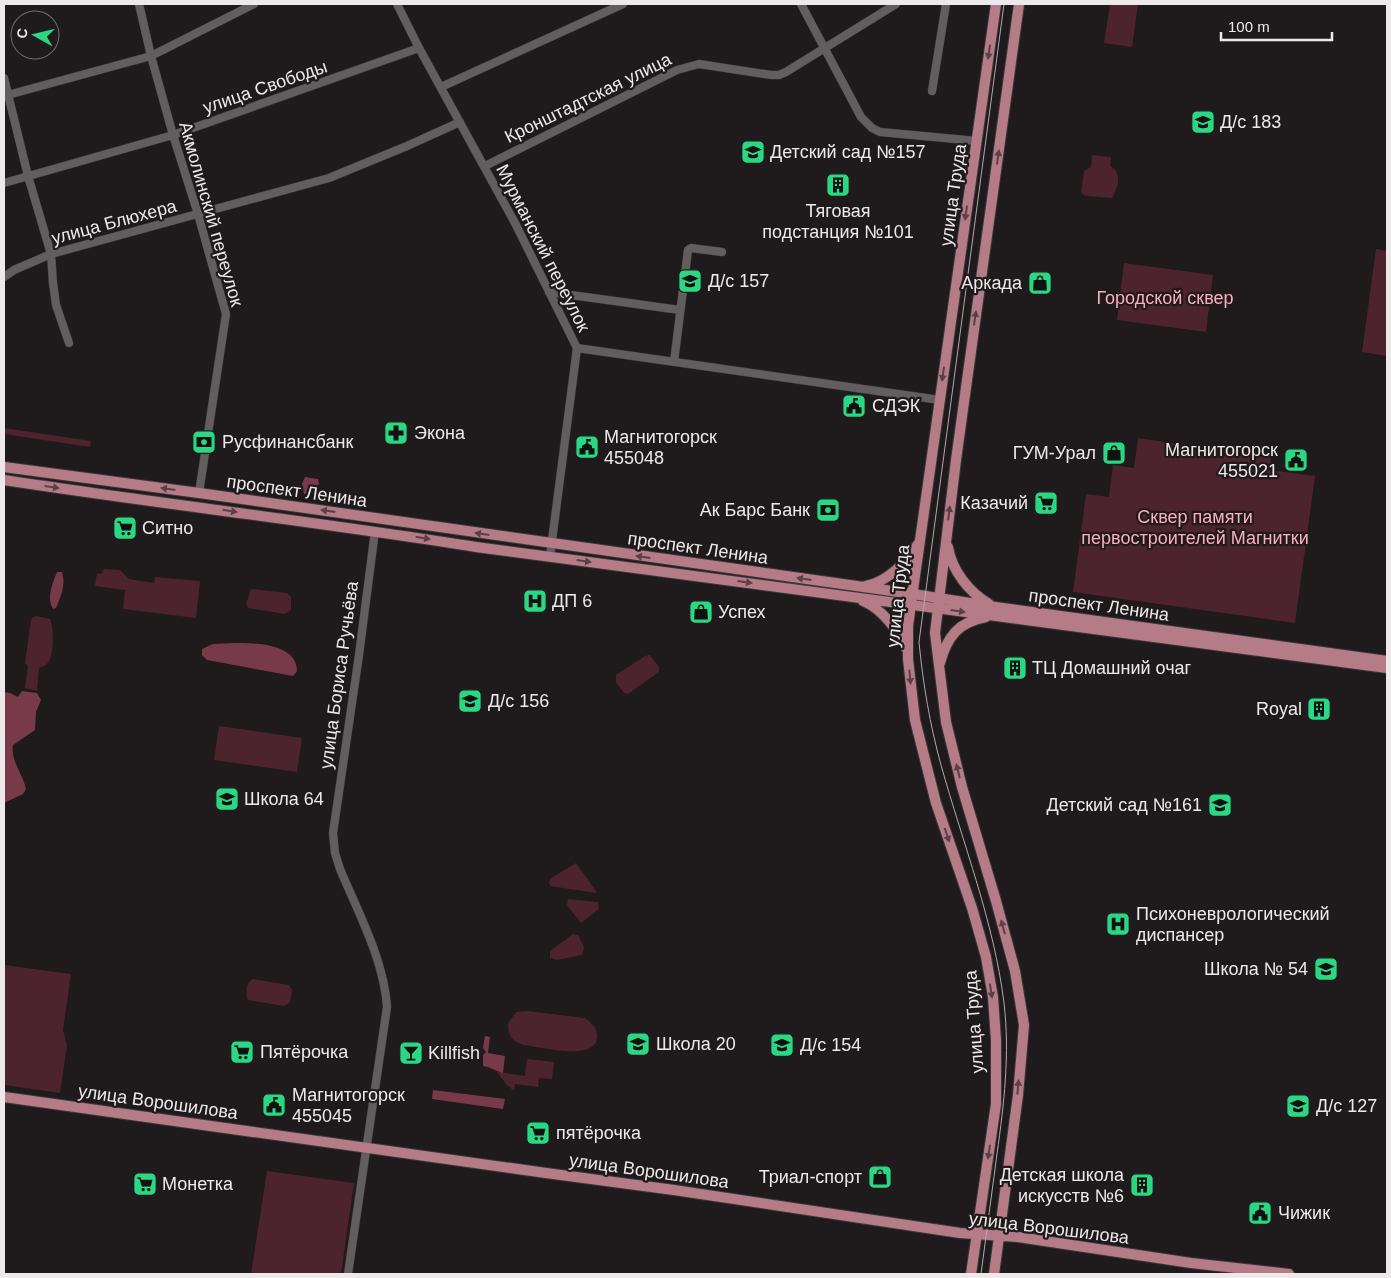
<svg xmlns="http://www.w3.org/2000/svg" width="1391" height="1278" font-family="Helvetica,sans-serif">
	<rect width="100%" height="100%" fill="#1f1a1b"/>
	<path fill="#4d232d" d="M1110 4H1138L1132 47 1104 43Z
		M1092 155 1111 157 1110 166C1123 173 1118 187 1112 198L1086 196 1081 193 1084 171 1091 167Z
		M1376 249 1387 251V356L1362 352Z
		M1124 263 1213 275 1206 332 1117 320Z
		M4 428 91 441 90 447 4 434Z
		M1138 438 1271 457 1270 470 1315 476 1295 623 1073 592 1086 494 1109 497 1113 465 1134 468Z
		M104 569 120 570 129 579 154 583 155 577 200 581 196 618 123 609 125 590 95 586 97 573 101 574Z
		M251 589 287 593 291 597V610L285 614 248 608 246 604Z
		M36 616 50 619C54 627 54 653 49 661 47 665 43 667 39 668L37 691 25 688 28 666 25 663 31 620 33 617Z
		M650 655 659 667V672L628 694 624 693 616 682V675L645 656Z
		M219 726 302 738 297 772 214 760Z
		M576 863 596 891V893L550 886 549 882 551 878Z
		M568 899 598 902 599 909 581 923 567 905Z
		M573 934 578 935 584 947 582 955 557 960 550 958V951Z
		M4 965 71 974 63 1030 67 1045 60 1093 4 1085Z
		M253 979 289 985 292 990 290 1002 284 1006 248 1000C245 994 246 982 253 979Z
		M527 1011 585 1018C591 1023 598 1028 597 1037 596 1062 541 1047 524 1045 512 1041 508 1036 508 1023L516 1012Z
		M527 1059 554 1062 552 1079 539 1078 538 1087 515 1084 514 1091 506 1084 497 1072 525 1076Z
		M267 1171 354 1183 341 1274H251Z"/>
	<path fill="#783a49" d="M305 477 318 479 319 484 312 493 304 494 302 484Z
		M57 572H62C66 584 61 597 56 608L53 609C46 598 53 582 57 572Z
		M234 643C254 643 297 643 297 671L293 676 207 660 202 655V649L213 644Z
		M22 691 37 693 41 700 36 712 35 730 13 745C10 760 23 774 26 789L23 794 4 803V692L10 693 18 697Z
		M485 1036 490 1037 488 1053 505 1056 503 1073C495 1071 491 1067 483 1066V1055L486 1052 483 1048Z
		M433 1090 505 1099 503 1109 432 1099Z"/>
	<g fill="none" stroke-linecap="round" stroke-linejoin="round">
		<g stroke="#3b3838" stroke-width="9">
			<path id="minor" d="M139 4 151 56 173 135 198 214 226 314 199 493
				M397 4 419 48 515 223 577 348 550 556
				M801 4 861 117 872 128 880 132 977 141
				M4 78 28 176 51 254 53 283 56 305 69 343
				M441 87 623 4
				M932 91 946 4
				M4 96 151 56 254 4
				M485 166 677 70 699 64 771 75H779L786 72 896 4
				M4 183 173 135 419 48
				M4 277 14 270 51 254 329 178 407 146 460 122
				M549 292 680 310
				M577 348 940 400
				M674 362 688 250 691 248 722 252
				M348 1274 387 1007C384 960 358 912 340 869L335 853 333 833 359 655 375 531"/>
		</g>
		<g stroke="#3b3838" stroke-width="12">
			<path id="major" d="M4 467 199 493 913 594 995 607 1387 661
				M4 480C161 504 319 522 476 547L1387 668
				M948 547C952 571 969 592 989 604
				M866 586C887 582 907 562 918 544
				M863 601C882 609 898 630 906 648
				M940 663C947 637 958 622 986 617
				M4 1097 546 1173 674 1190 960 1233 1018 1237 1191 1263 1289 1274
				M971 1274 996 1104V1040L993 997 986 957 972 908 936 803 915 720 908 659V626L911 604 996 4
				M994 1274 1018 1095 1024 1025 1015 971 996 901 962 787 946 722 935 633 956 460 1019 4"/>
		</g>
		<use href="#minor" stroke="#625d5e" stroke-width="8"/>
		<use href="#major" stroke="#b57c88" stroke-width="10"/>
		<path stroke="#afabac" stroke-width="1" d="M981 1274C986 1234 992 1194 997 1154 1004 1104 1010 1054 1004 1003 994 922 963 844 941 765 930 725 923 684 919 642L1004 4"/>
	</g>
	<defs><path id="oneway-solid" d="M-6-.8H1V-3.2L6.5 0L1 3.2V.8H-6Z" transform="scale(1.25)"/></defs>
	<g fill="#5b4147">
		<use href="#oneway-solid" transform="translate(989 52) rotate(98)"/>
		<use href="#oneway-solid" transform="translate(998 157) rotate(-82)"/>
		<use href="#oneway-solid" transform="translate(966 213) rotate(98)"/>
		<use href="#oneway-solid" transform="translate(975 318) rotate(-82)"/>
		<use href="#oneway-solid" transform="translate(943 374) rotate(98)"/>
		<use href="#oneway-solid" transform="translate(52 487) rotate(8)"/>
		<use href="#oneway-solid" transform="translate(168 489) rotate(-172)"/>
		<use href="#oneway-solid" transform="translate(230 511) rotate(9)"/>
		<use href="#oneway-solid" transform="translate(328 511) rotate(-172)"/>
		<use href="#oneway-solid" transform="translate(949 513) rotate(-83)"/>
		<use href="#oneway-solid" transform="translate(482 534) rotate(-172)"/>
		<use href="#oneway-solid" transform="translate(423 538) rotate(9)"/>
		<use href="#oneway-solid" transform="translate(643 557) rotate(-172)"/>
		<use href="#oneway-solid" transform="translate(584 561) rotate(8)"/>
		<use href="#oneway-solid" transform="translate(804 579) rotate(-172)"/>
		<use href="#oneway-solid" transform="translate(745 582) rotate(8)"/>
		<use href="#oneway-solid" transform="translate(958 611) rotate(8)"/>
		<use href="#oneway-solid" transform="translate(910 677) rotate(84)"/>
		<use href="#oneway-solid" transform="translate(958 771) rotate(-104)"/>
		<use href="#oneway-solid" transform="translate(947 835) rotate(72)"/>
		<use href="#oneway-solid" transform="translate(1003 927) rotate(-105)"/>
		<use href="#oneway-solid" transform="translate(991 991) rotate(81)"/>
		<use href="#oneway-solid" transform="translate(1018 1087) rotate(-85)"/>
		<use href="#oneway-solid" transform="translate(989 1152) rotate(98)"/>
	</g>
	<defs>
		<g id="school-square" transform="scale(1.25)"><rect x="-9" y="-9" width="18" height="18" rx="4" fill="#2ad884" stroke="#1f1a1b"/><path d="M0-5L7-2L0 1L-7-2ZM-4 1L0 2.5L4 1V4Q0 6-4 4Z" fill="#111"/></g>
		<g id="building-square" transform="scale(1.25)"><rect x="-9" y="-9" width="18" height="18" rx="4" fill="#2ad884" stroke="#1f1a1b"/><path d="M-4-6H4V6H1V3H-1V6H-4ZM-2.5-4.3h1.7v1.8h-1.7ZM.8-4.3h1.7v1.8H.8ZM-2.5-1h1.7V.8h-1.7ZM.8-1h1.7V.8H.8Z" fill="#111"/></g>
		<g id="shop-square" transform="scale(1.25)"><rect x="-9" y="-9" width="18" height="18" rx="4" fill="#2ad884" stroke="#1f1a1b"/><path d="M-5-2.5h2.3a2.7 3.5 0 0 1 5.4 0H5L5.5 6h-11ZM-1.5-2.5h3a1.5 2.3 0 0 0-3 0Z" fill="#111"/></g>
		<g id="civic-square" transform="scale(1.25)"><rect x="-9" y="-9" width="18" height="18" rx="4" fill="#2ad884" stroke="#1f1a1b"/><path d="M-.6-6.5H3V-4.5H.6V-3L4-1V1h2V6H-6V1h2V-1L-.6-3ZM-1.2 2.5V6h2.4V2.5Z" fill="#111"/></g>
		<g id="pharmacy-square" transform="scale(1.25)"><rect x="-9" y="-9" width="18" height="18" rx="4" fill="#2ad884" stroke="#1f1a1b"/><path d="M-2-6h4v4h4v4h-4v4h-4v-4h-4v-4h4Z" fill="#111"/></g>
		<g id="bank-square" transform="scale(1.25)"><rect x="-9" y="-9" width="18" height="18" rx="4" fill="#2ad884" stroke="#1f1a1b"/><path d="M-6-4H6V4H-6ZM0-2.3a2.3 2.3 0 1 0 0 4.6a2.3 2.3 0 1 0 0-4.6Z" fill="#111"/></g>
		<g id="supermarket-square" transform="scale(1.25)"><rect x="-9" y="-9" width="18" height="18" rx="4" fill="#2ad884" stroke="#1f1a1b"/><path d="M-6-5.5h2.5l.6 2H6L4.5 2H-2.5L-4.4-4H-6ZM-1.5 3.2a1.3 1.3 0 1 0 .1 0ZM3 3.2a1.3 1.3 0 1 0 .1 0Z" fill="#111"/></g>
		<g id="hospital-square" transform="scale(1.25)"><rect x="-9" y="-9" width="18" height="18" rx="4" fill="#2ad884" stroke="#1f1a1b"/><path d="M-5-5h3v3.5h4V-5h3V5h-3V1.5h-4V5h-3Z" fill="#111"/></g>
		<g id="bar-square" transform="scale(1.25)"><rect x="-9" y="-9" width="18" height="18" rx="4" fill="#2ad884" stroke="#1f1a1b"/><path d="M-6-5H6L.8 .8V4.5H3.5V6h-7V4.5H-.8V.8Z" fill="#111"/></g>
	</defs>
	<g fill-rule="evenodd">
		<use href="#school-square" x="1203" y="122"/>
		<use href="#school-square" x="753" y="152"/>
		<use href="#building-square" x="838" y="185"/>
		<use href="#school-square" x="690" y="281"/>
		<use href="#shop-square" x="1040" y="283"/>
		<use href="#civic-square" x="854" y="406"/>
		<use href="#pharmacy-square" x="396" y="433"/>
		<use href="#bank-square" x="204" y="442"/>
		<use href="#civic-square" x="587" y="447"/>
		<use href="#shop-square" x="1114" y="453"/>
		<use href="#civic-square" x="1296" y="460"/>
		<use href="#supermarket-square" x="1046" y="503"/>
		<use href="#bank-square" x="828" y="510"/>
		<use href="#supermarket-square" x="125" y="528"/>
		<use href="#hospital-square" x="535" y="601"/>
		<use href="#shop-square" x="701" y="612"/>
		<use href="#building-square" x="1015" y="668"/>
		<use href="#school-square" x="470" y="701"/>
		<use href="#building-square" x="1319" y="709"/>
		<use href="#school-square" x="227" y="799"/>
		<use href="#school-square" x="1220" y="805"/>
		<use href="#hospital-square" x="1118" y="924"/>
		<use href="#school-square" x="1326" y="969"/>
		<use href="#school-square" x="638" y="1044"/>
		<use href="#school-square" x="782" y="1045"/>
		<use href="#supermarket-square" x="242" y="1052"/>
		<use href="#bar-square" x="411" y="1053"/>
		<use href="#civic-square" x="274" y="1105"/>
		<use href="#school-square" x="1298" y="1106"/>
		<use href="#supermarket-square" x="538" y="1133"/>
		<use href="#shop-square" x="880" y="1177"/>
		<use href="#supermarket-square" x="145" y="1184"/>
		<use href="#building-square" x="1142" y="1185"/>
		<use href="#civic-square" x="1260" y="1213"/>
	</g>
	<g text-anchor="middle" stroke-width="4.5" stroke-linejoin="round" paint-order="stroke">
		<g font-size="18" fill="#ede9ea" stroke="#1f1a1b">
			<text transform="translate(265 87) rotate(-19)" y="6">улица Свободы</text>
			<text transform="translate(588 98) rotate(-26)" y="6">Кронштадтская улица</text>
			<text transform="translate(953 195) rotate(-82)" y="6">улица Труда</text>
			<text transform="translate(211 214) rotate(74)" y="6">Акмолинский переулок</text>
			<text transform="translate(114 222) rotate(-15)" y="6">улица Блюхера</text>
			<text transform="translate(543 248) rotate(63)" y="6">Мурманский переулок</text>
			<text transform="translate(297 491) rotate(8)" y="6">проспект Ленина</text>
			<text transform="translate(698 548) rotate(8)" y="6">проспект Ленина</text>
			<text transform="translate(898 596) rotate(-84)" y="6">улица Труда</text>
			<text transform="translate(1099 605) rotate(8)" y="6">проспект Ленина</text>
			<text transform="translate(339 675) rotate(-82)" y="6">улица Бориса Ручьёва</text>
			<text transform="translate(974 1022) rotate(-94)" y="6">улица Труда</text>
			<text transform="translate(158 1102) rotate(8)" y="6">улица Ворошилова</text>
			<text transform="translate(649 1171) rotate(8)" y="6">улица Ворошилова</text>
			<text transform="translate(1049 1228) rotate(7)" y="6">улица Ворошилова</text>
		</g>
		<g font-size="18" fill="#ede9ea" stroke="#1f1a1b" text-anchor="start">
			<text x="1220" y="128">Д/с 183</text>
			<text x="770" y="158">Детский сад №157</text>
			<text x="838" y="217" text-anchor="middle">Тяговая<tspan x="838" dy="21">подстанция №101</tspan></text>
			<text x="708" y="287">Д/с 157</text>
			<text x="1022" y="289" text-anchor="end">Аркада</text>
			<text x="872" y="412">СДЭК</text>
			<text x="414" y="439">Экона</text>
			<text x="604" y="443">Магнитогорск<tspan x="604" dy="21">455048</tspan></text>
			<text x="222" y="448">Русфинансбанк</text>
			<text x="1278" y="456" text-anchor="end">Магнитогорск<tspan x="1278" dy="21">455021</tspan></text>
			<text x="1096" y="459" text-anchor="end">ГУМ-Урал</text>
			<text x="1028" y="509" text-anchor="end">Казачий</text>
			<text x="810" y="516" text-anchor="end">Ак Барс Банк</text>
			<text x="142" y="534">Ситно</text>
			<text x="552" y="607">ДП 6</text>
			<text x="718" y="618">Успех</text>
			<text x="1032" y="674">ТЦ Домашний очаг</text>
			<text x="488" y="707">Д/с 156</text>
			<text x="1302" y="715" text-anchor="end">Royal</text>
			<text x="244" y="805">Школа 64</text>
			<text x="1202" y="811" text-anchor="end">Детский сад №161</text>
			<text x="1136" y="920">Психоневрологический<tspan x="1136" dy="21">диспансер</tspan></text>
			<text x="1308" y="975" text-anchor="end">Школа № 54</text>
			<text x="656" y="1050">Школа 20</text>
			<text x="800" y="1051">Д/с 154</text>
			<text x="260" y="1058">Пятёрочка</text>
			<text x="428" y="1059">Killfish</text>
			<text x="292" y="1101">Магнитогорск<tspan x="292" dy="21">455045</tspan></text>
			<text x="1316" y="1112">Д/с 127</text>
			<text x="556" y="1139">пятёрочка</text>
			<text x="1124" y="1181" text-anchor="end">Детская школа<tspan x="1124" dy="21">искусств №6</tspan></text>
			<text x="862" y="1183" text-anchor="end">Триал-спорт</text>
			<text x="162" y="1190">Монетка</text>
			<text x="1278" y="1219">Чижик</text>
		</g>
		<g font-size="18" fill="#fdadbe" stroke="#1f1a1b">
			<text x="1165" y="304">Городской сквер</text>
			<text x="1195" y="523">Сквер памяти<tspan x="1195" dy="21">первостроителей Магнитки</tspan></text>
		</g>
	</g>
	<rect width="1391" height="1278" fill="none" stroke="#ede9ea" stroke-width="10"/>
	<g transform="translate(35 35) rotate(278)"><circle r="24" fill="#1f1a1b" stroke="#716d6e"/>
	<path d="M0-4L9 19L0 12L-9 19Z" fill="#2ad884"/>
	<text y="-8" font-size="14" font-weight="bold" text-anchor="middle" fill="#ede9ea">С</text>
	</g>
	<path d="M1221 32v8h111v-8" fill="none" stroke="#ede9ea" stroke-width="2.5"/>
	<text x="1228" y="32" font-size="15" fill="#ede9ea" stroke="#1f1a1b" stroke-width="4" paint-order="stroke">100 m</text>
</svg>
